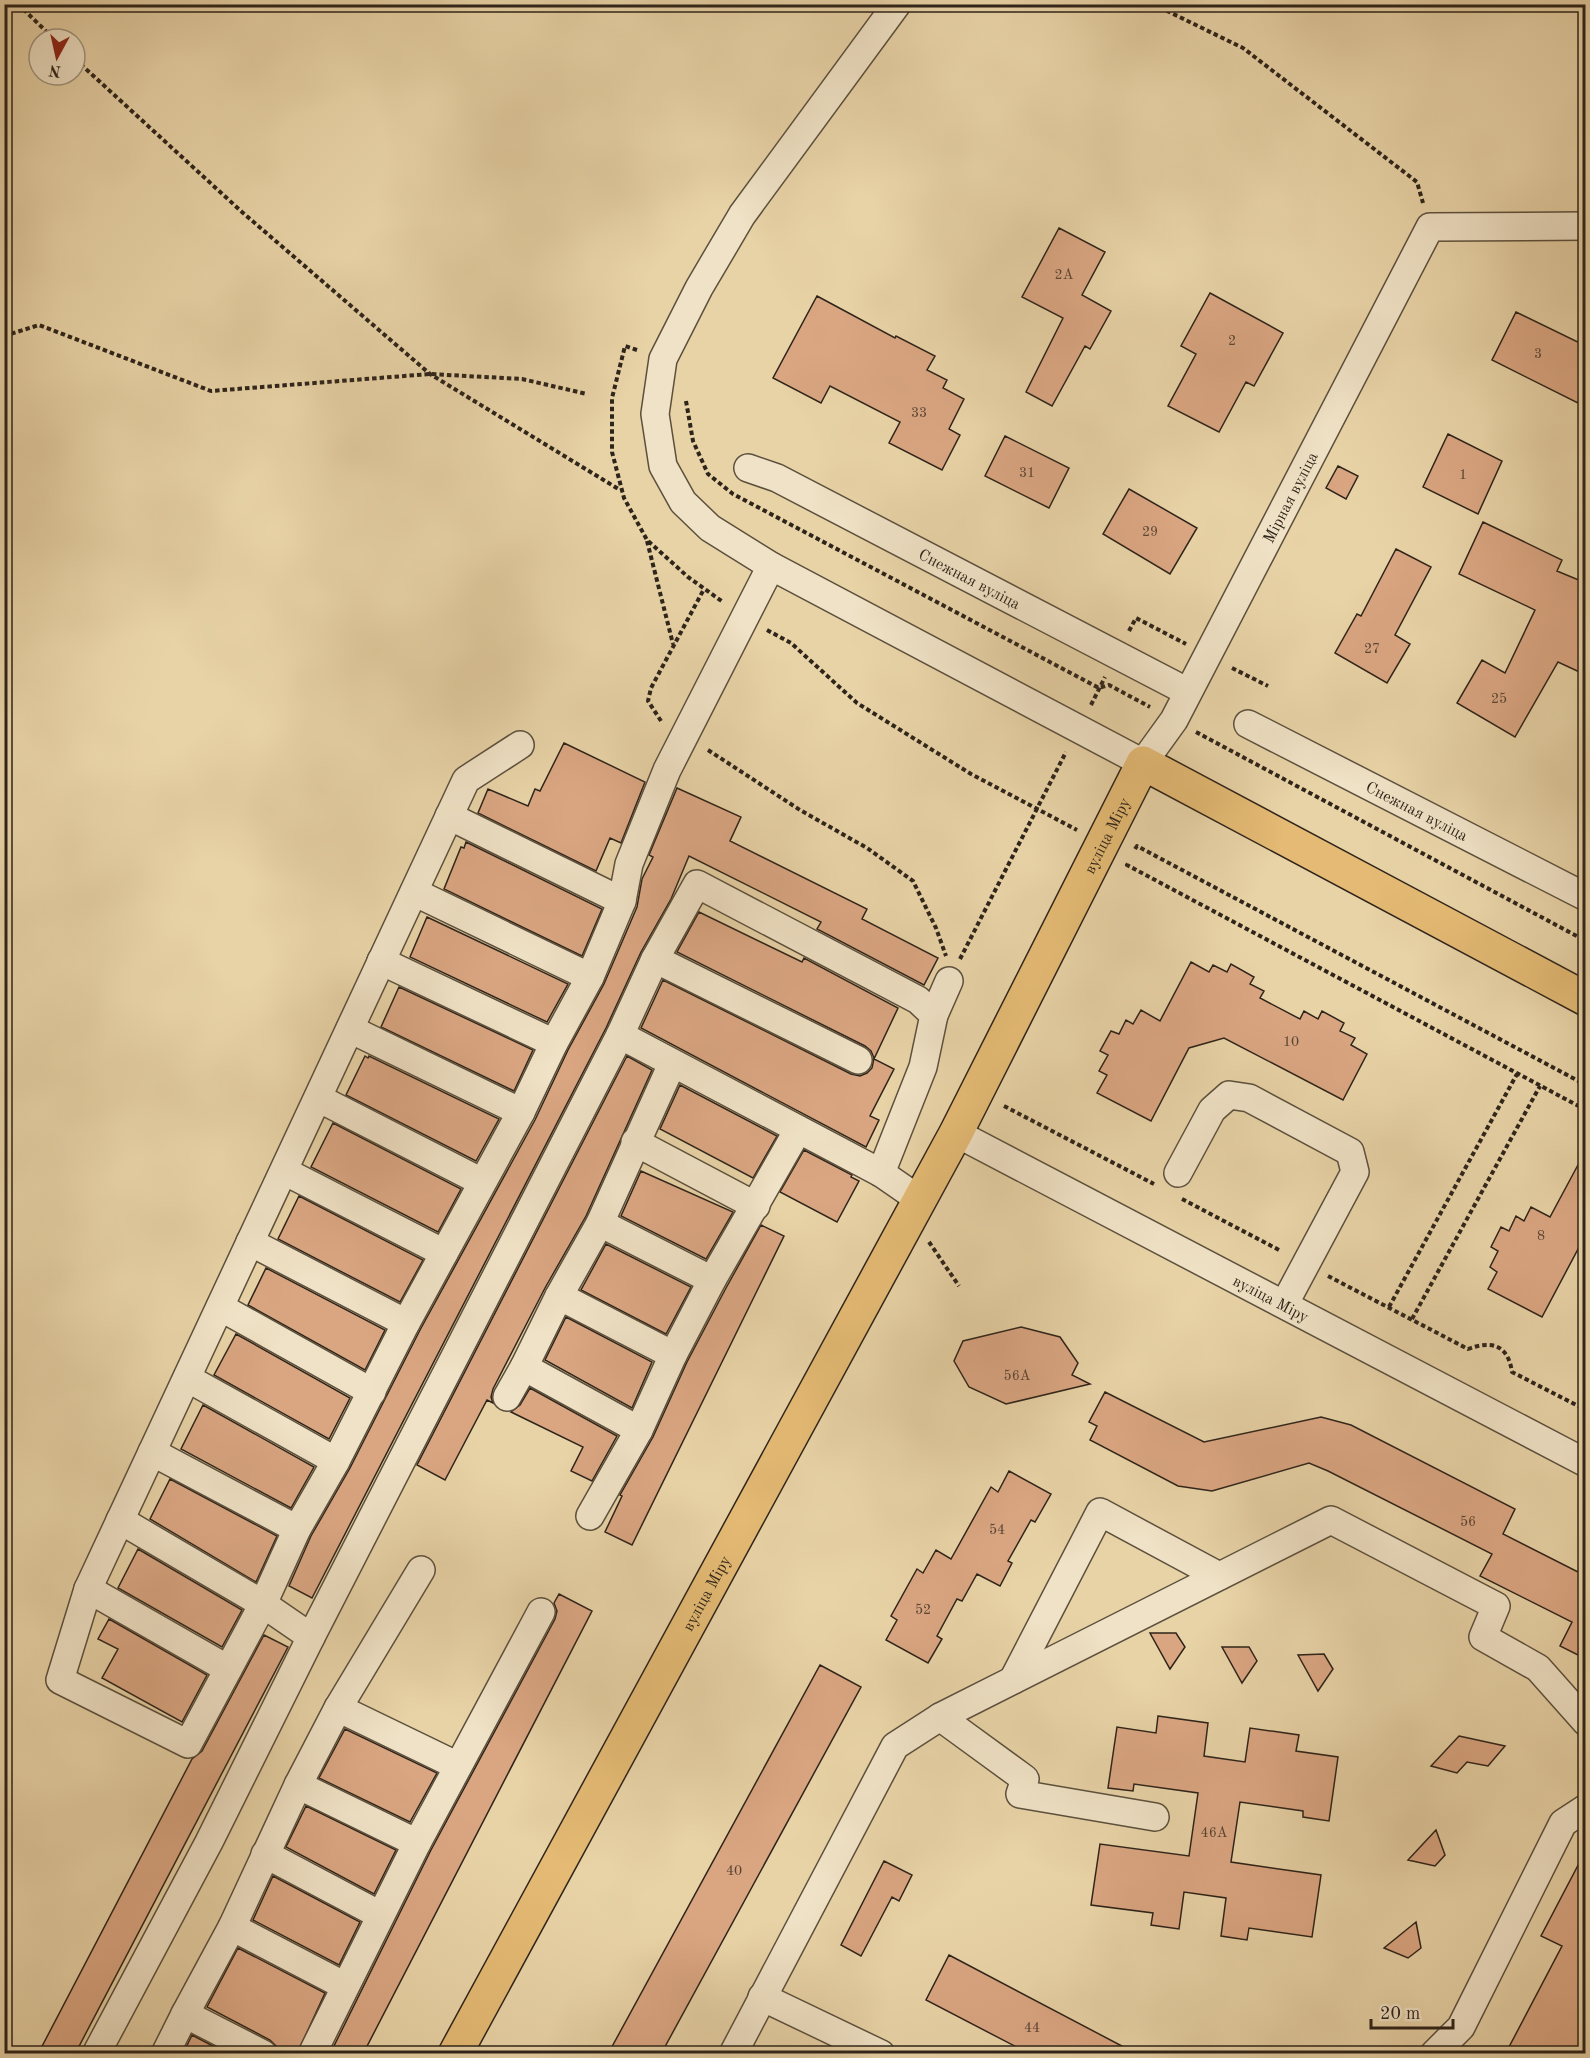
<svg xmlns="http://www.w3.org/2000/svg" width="1590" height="2058" font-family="'Old Standard TT',serif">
	<rect width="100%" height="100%" fill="#e8d3a7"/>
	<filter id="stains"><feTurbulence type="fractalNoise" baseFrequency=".00333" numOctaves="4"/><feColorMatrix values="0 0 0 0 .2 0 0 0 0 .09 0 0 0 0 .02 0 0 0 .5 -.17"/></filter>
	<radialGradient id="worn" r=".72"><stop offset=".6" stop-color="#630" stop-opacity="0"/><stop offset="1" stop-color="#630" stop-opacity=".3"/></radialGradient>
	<path fill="#daa682" stroke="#2e241a" stroke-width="1.5" d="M1059 228 1105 252 1082 295 1111 311 1090 349 1085 346 1052 406 1026 392 1063 318 1022 297Z
		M1210 293 1283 333 1254 386 1246 382 1219 432 1168 406 1196 354 1181 346Z
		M817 296 895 338 896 336 935 356 927 370 947 380 943 388 964 399 949 429 960 435 942 470 889 443 900 422 830 386 821 403 773 378Z
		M1516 312 1586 346V407L1492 360Z
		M1448 434 1502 461 1478 514 1423 487Z
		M1005 436 1069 468 1049 508 985 476Z
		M1338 466 1358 476 1346 499 1326 488Z
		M1129 489 1197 528 1170 574 1103 534Z
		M1483 522 1562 560 1557 571 1586 583V675L1558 662 1515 737 1457 703 1482 660 1505 673 1535 610 1459 574Z
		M1396 549 1431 567 1395 635 1410 644 1387 683 1335 653 1357 614 1361 616Z
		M564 743 645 782 621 843 610 838 596 871 478 813 488 789 528 806 535 789 540 791Z
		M677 788 741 817 730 841 867 909 862 919 938 958 924 985 817 929 821 922 689 856 671 899 641 952 606 1028 312 1598 289 1586 311 1536 350 1468 420 1330 535 1120 568 1050 604 984 637 907 642 879 653 857 649 855Z
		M466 842 602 909 582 956 444 889 461 847 464 848Z
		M699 912 802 962 804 958 898 1008 874 1059 894 1069 870 1116 879 1120 866 1147 641 1028 663 980 851 1074 860 1076 867 1073 872 1068 874 1058 871 1051 865 1046 677 952Z
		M427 917 568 984 547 1022 410 957Z
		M1191 962 1209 972 1213 965 1227 972 1231 964 1254 977 1250 984 1264 991 1260 998 1300 1019 1304 1011 1318 1019 1322 1011 1344 1023 1340 1031 1355 1038 1351 1045 1367 1054 1343 1100 1224 1038 1189 1048 1151 1121 1097 1093 1107 1075 1099 1071 1108 1055 1100 1051 1111 1031 1119 1034 1126 1020 1133 1024 1141 1010 1160 1021Z
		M399 987 533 1050 514 1091 381 1027Z
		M365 1056 368 1058 369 1056 499 1119 476 1161 346 1095Z
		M627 1056 652 1070 586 1216 545 1288 493 1389 491 1397 493 1403 487 1400 445 1480 417 1465Z
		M680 1085 777 1136 753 1178 660 1129Z
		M333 1123 461 1189 438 1232 311 1167Z
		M804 1150 852 1175 851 1177 859 1181 837 1222 780 1192Z
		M1586 1150V1234L1542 1317 1488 1289 1497 1272 1490 1267 1498 1251 1491 1247 1501 1227 1509 1231 1516 1216 1524 1221 1531 1207 1550 1217Z
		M641 1171 733 1212 706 1259 621 1216Z
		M299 1196 423 1260 400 1302 278 1239Z
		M761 1225 784 1236 632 1545 605 1532 622 1496 620 1495 653 1437 687 1362 726 1288Z
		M606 1244 691 1287 666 1334 581 1290Z
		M266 1268 385 1330 365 1370 248 1305Z
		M566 1317 652 1362 632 1408 545 1360Z
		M1021 1327 1060 1337 1078 1363 1072 1375 1090 1384 1006 1404 969 1387 954 1361 963 1341Z
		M236 1334 350 1398 329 1439 214 1375Z
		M530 1388 617 1436 592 1481 571 1471 583 1447 511 1412 520 1405Z
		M1105 1392 1204 1442 1321 1417 1351 1425 1515 1509 1503 1534 1586 1576V1659L1560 1646 1572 1622 1480 1576 1492 1554 1328 1471 1309 1463 1212 1491 1178 1486 1090 1440 1097 1426 1089 1422Z
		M203 1405 314 1467 291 1508 181 1449Z
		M1009 1471 1051 1494 1035 1522 1031 1520 1008 1561 1012 1563 1000 1586 977 1574 962 1601 957 1599 937 1636 942 1639 928 1663 886 1640 897 1620 891 1616 917 1569 923 1573 936 1550 951 1559 991 1487 998 1492Z
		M170 1479 277 1536 256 1582 150 1519Z
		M138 1549 242 1610 222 1647 118 1588Z
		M559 1594 592 1611 363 2054H330L431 1850 555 1619 557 1611 554 1603Z
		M109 1619 207 1675 182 1722 102 1678 118 1649 98 1639Z
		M1150 1633H1176L1185 1647 1170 1669Z
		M264 1635 288 1647 75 2054H38L192 1759 202 1751Z
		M1222 1647H1249L1257 1661 1242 1683Z
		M1324 1654 1333 1669 1318 1691 1298 1655Z
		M820 1665 861 1687 661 2054H608Z
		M1158 1716 1208 1723 1204 1756 1245 1762 1250 1728 1299 1735 1296 1751 1338 1757 1329 1821 1303 1817V1811L1240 1802 1231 1862 1321 1875 1312 1937 1249 1928 1247 1940 1221 1936 1226 1898 1184 1892 1179 1929 1151 1925 1153 1913 1091 1905 1100 1844 1189 1856 1198 1793 1134 1784 1133 1791 1108 1788 1117 1727 1156 1733Z
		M345 1729 437 1773 410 1822 319 1778Z
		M1459 1736 1505 1746 1488 1766 1467 1762 1457 1773 1431 1766Z
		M306 1806 396 1850 374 1894 286 1847Z
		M1436 1830 1445 1855 1435 1866 1408 1860Z
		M1586 1850V2037L1577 2054H1522L1509 2047 1562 1946 1541 1936Z
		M884 1861 912 1875 899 1901 892 1897 861 1956 841 1945Z
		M273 1876 360 1922 339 1965 253 1920Z
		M1416 1922 1421 1948 1408 1958 1384 1948Z
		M238 1948 325 1993 297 2054H279L276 2046 270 2040 207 2007Z
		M949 1955 1137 2054H1030L926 2000Z
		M192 2035 228 2054H183Z"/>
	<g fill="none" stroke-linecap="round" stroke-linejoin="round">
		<g stroke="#5c503d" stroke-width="30">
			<g id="minor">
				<path id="s1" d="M897 4 742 215 699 288 663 359 655 414 663 466 683 502 710 528 771 566 1143 763 1174 720 1430 227 1586 226"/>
				<path id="s2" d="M748 468 777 478 1188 692"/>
				<path id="s3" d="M1248 724 1586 897"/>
				<path d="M520 745 466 780 88 1589 60 1680 188 1744 263 1604 297 1529 336 1461 406 1323 521 1112 554 1043 590 977 622 901 629 864 667 770 771 566"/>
				<path d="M449 816 622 901"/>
				<path d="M414 892 590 977"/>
				<path d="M655 959 858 1060"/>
				<path d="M381 961 554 1043"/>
				<path d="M934 1015 949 981"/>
				<path d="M350 1029 521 1112"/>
				<path d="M620 1035 655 959 697 884 918 1000 934 1015 923 1067 881 1173"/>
				<path d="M318 1098 482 1182"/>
				<path id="s4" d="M956 1133 1586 1463"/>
				<path d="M635 1142 756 1206"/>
				<path d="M284 1171 444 1253"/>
				<path d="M1178 1173 1212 1110 1229 1095 1249 1098 1350 1152 1355 1172 1285 1303"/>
				<path d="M600 1223 712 1280"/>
				<path d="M250 1242 406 1323"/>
				<path d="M559 1296 673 1355"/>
				<path d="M220 1307 372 1392"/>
				<path d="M524 1367 639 1430"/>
				<path d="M187 1378 336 1461"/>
				<path d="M507 1397 524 1367 559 1296 600 1223 672 1064"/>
				<path d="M152 1452 297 1529"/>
				<path d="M590 1516 639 1430 673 1355 712 1280 798 1130"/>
				<path d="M120 1520 263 1604 311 1637"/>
				<path d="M88 1589 228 1669"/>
				<path d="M1013 1680 1100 1512 1219 1576"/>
				<path d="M338 1708 458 1766"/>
				<path d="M940 1717 1025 1779 1020 1794 1155 1817"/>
				<path d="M298 1785 417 1843"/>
				<path d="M265 1854 380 1915"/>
				<path d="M232 1927 345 1986"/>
				<path d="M762 1997 881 2054"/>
				<path d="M185 2014 232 1927 298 1785 338 1708 421 1570"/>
				<path d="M96 2054 209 1842 311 1637 620 1035 881 1173 920 1200"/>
				<path d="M165 2054 185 2014 263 2054"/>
				<path d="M312 2054 417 1843 541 1612"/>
				<path d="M733 2054 895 1746 940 1717 1331 1520 1496 1606 1483 1637 1538 1668 1586 1722"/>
				<path d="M1434 2054 1461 2027 1563 1823 1586 1808"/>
			</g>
		</g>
		<g stroke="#2e241a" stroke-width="36">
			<g id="major">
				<path id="s5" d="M455 2054 956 1133 1143 763 1586 999"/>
			</g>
		</g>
		<path stroke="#2e241a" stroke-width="4" stroke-dasharray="4.5 3" stroke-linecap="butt" d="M18 4 54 39
			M1153 4 1243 48 1417 182 1423 203
			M75 59 242 212 430 374 620 490
			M4 336 39 325 211 391 430 374 522 379 587 394
			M637 350 625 346 612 398V452L624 498 647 540 688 577 723 602
			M686 401 693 441 708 474 733 494 1099 688 1109 685 1150 707
			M647 541 673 644
			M767 630 791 643 857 703 971 774 1077 830
			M1129 631 1136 618 1186 644
			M1232 668 1268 686
			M1091 705 1105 677
			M661 721 648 701 651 688 704 589
			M1196 732 1586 941
			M708 750 800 810 867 848 913 881 936 928 946 956
			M1135 849 1137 846 1586 1085
			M1128 864 1127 865 1586 1110
			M960 959 1066 752
			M1004 1106 1154 1184
			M1182 1199 1281 1251
			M929 1242 959 1286
			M1328 1276 1468 1349C1492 1340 1508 1345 1512 1372L1586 1410
			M1389 1307 1517 1074
			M1412 1319 1540 1086"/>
		<use href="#minor" stroke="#f0e2c6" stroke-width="27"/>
		<use href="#major" stroke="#e4ba74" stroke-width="33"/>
	</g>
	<g text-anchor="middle" stroke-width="6" stroke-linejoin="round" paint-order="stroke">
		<g font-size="14" fill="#594434">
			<text x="1064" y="279">2А</text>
			<text x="1232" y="345">2</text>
			<text x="1538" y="358">3</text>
			<text x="919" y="417">33</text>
			<text x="1027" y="477">31</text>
			<text x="1463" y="479">1</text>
			<text x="1150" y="536">29</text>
			<text x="1372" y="653">27</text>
			<text x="1499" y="703">25</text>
			<text x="1291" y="1046">10</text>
			<text x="1541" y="1240">8</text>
			<text x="1017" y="1380">56А</text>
			<text x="1468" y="1526">56</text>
			<text x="997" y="1534">54</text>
			<text x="923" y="1614">52</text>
			<text x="1214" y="1837">46А</text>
			<text x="734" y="1875">40</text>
			<text x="1032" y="2032">44</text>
		</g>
		<g font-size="16" fill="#2e241a" stroke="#f0e2c6">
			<text dy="6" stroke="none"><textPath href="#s1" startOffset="1410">Мірная вуліца</textPath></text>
			<text dy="6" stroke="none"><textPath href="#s2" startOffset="248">Снежная вуліца</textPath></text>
			<text dy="6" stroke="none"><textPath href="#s3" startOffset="190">Снежная вуліца</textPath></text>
			<text dy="6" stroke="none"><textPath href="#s5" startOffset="1382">вуліца Міру</textPath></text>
			<text dy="6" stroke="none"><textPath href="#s4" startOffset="356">вуліца Міру</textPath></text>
			<text dy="6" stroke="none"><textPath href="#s5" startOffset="525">вуліца Міру</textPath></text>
		</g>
	</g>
	<rect width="1590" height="2058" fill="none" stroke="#e8d3a7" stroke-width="24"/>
	<rect x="6" y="6" width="1578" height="2046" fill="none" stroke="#2e241a" stroke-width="3"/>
	<rect x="12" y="12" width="1566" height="2034" fill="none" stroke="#2e241a" stroke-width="1.5"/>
	<g transform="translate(57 57) rotate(188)"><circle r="28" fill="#f0e2c6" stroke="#a29681" stroke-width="1.5"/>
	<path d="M0-4.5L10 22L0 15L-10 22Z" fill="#8f2418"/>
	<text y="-9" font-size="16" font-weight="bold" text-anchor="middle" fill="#2e241a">N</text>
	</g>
	<path d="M1371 2019v9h82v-9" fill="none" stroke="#2e241a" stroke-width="3"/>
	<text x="1380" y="2019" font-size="18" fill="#2e241a" stroke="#f0e2c6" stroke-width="4.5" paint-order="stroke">20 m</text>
	<rect width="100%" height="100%" filter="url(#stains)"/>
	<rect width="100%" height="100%" fill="url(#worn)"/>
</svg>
